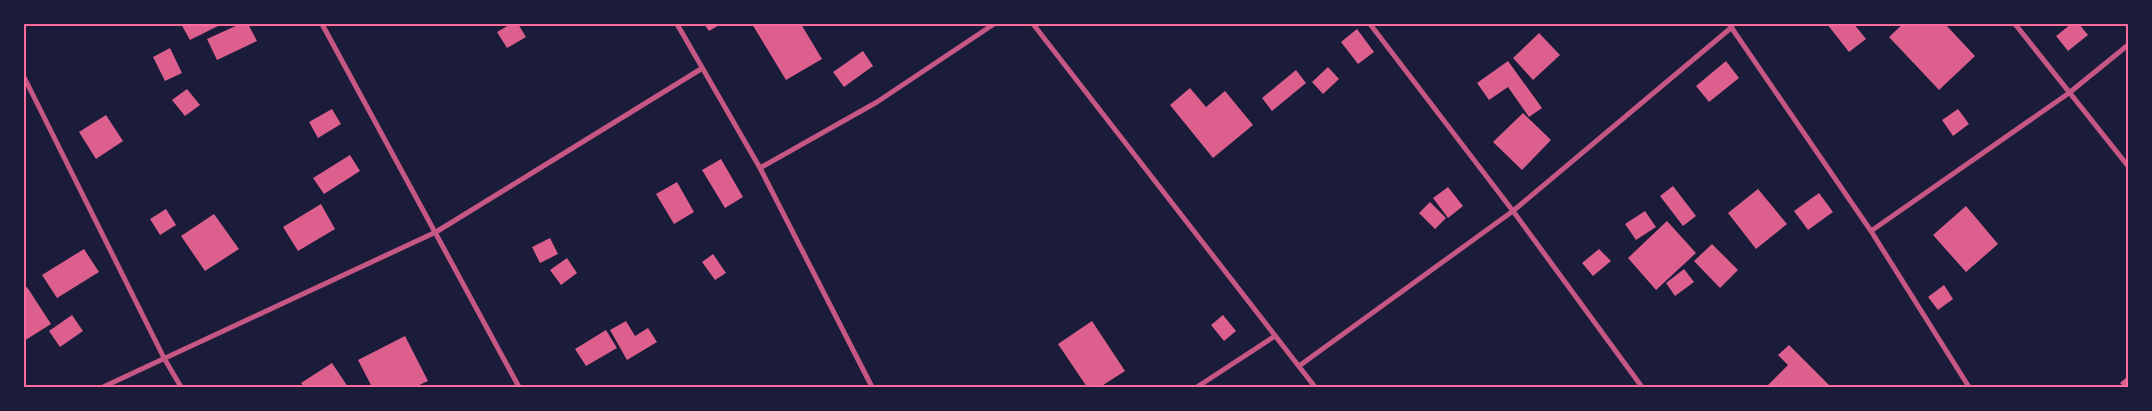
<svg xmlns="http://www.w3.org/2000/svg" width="2152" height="411" font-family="'Open Sans',sans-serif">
	<rect width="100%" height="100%" fill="#1b1b3a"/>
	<path fill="#dd5f8e" d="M181 24H222L190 40Z
		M240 24H248L257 41 217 60 207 39Z
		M511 24H518L526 37 507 48 497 32Z
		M704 24H721L709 31Z
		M752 24H801L822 59 786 80Z
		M1827 24H1854L1866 39 1849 52Z
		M1903 24H1945L1975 56 1939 90 1889 37Z
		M2071 24H2079L2088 35 2068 51 2056 36Z
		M1357 29 1374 52 1358 64 1341 42Z
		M1539 33 1560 55 1533 80 1513 58Z
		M170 48 182 73 165 81 153 57Z
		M863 51 873 66 844 87 833 72Z
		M1508 61 1542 108 1529 117 1508 87 1489 100 1477 83Z
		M1726 61 1739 78 1709 102 1696 86Z
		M1328 67 1339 79 1323 94 1312 82Z
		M1296 70 1306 83 1272 111 1262 98Z
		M1190 88 1206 107 1225 91 1253 125 1213 158 1170 105Z
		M187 89 200 105 185 116 172 100Z
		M332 109 341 124 318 138 309 122Z
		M1958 109 1969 124 1953 136 1942 120Z
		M1523 113 1551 140 1522 170 1493 142Z
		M106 115 123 141 96 159 79 132Z
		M350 155 360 171 324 194 313 178Z
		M721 159 743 197 725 208 702 170Z
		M677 182 694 212 674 224 656 194Z
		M1673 186 1696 216 1683 226 1660 196Z
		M1448 187 1463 206 1448 218 1433 198Z
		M1758 189 1787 224 1756 249 1728 213Z
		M1819 193 1833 212 1808 230 1794 211Z
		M1430 202 1446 218 1435 229 1419 213Z
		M321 204 335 229 298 251 283 227Z
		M1966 206 1998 244 1966 272 1933 235Z
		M166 209 176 225 160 235 150 219Z
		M1645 211 1656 227 1636 240 1625 224Z
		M214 214 239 249 205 271 181 236Z
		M1667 221 1696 253 1656 290 1628 258Z
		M550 238 558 254 540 263 532 247Z
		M1712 244 1738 270 1720 288 1694 261Z
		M84 249 99 272 57 298 42 275Z
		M1599 249 1611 261 1593 276 1582 263Z
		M713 254 726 273 715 280 702 262Z
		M567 258 577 273 561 285 550 270Z
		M1684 269 1694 282 1675 296 1666 283Z
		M1944 285 1953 299 1938 310 1928 297Z
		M27 287 51 324 24 341V289Z
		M72 315 83 331 60 347 49 331Z
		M1223 315 1236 331 1224 341 1211 325Z
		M626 321 635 336 648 328 657 342 627 360 610 330Z
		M1092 321 1125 371 1100 387H1087L1058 344Z
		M606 330 617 348 586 366 575 349Z
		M405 336 428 381 415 387H372L358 360Z
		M1789 345 1829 385 1827 387H1766L1788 365 1778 355Z
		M332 363 348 387H304L301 383Z
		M2128 376V387H2124L2120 383Z"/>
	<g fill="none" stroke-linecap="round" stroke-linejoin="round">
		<path stroke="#c65784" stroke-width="5" d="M322 24 519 387
			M677 24 760 168 872 387
			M1033 24 1315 387
			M1370 24 1513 211 1642 387
			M1729 24 1871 231 1969 387
			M2015 24 2128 166
			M24 77 164 358 181 387
			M760 168 877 102 994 24
			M1871 231 2069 93 2128 45
			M1299 366 1513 211 1732 27
			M103 387 436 232 701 69
			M1197 387 1275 336"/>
	</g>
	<rect width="2152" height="411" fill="none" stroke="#1b1b3a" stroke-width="50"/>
	<rect x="25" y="25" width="2102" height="361" fill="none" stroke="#ff6b9d" stroke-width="2"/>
</svg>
